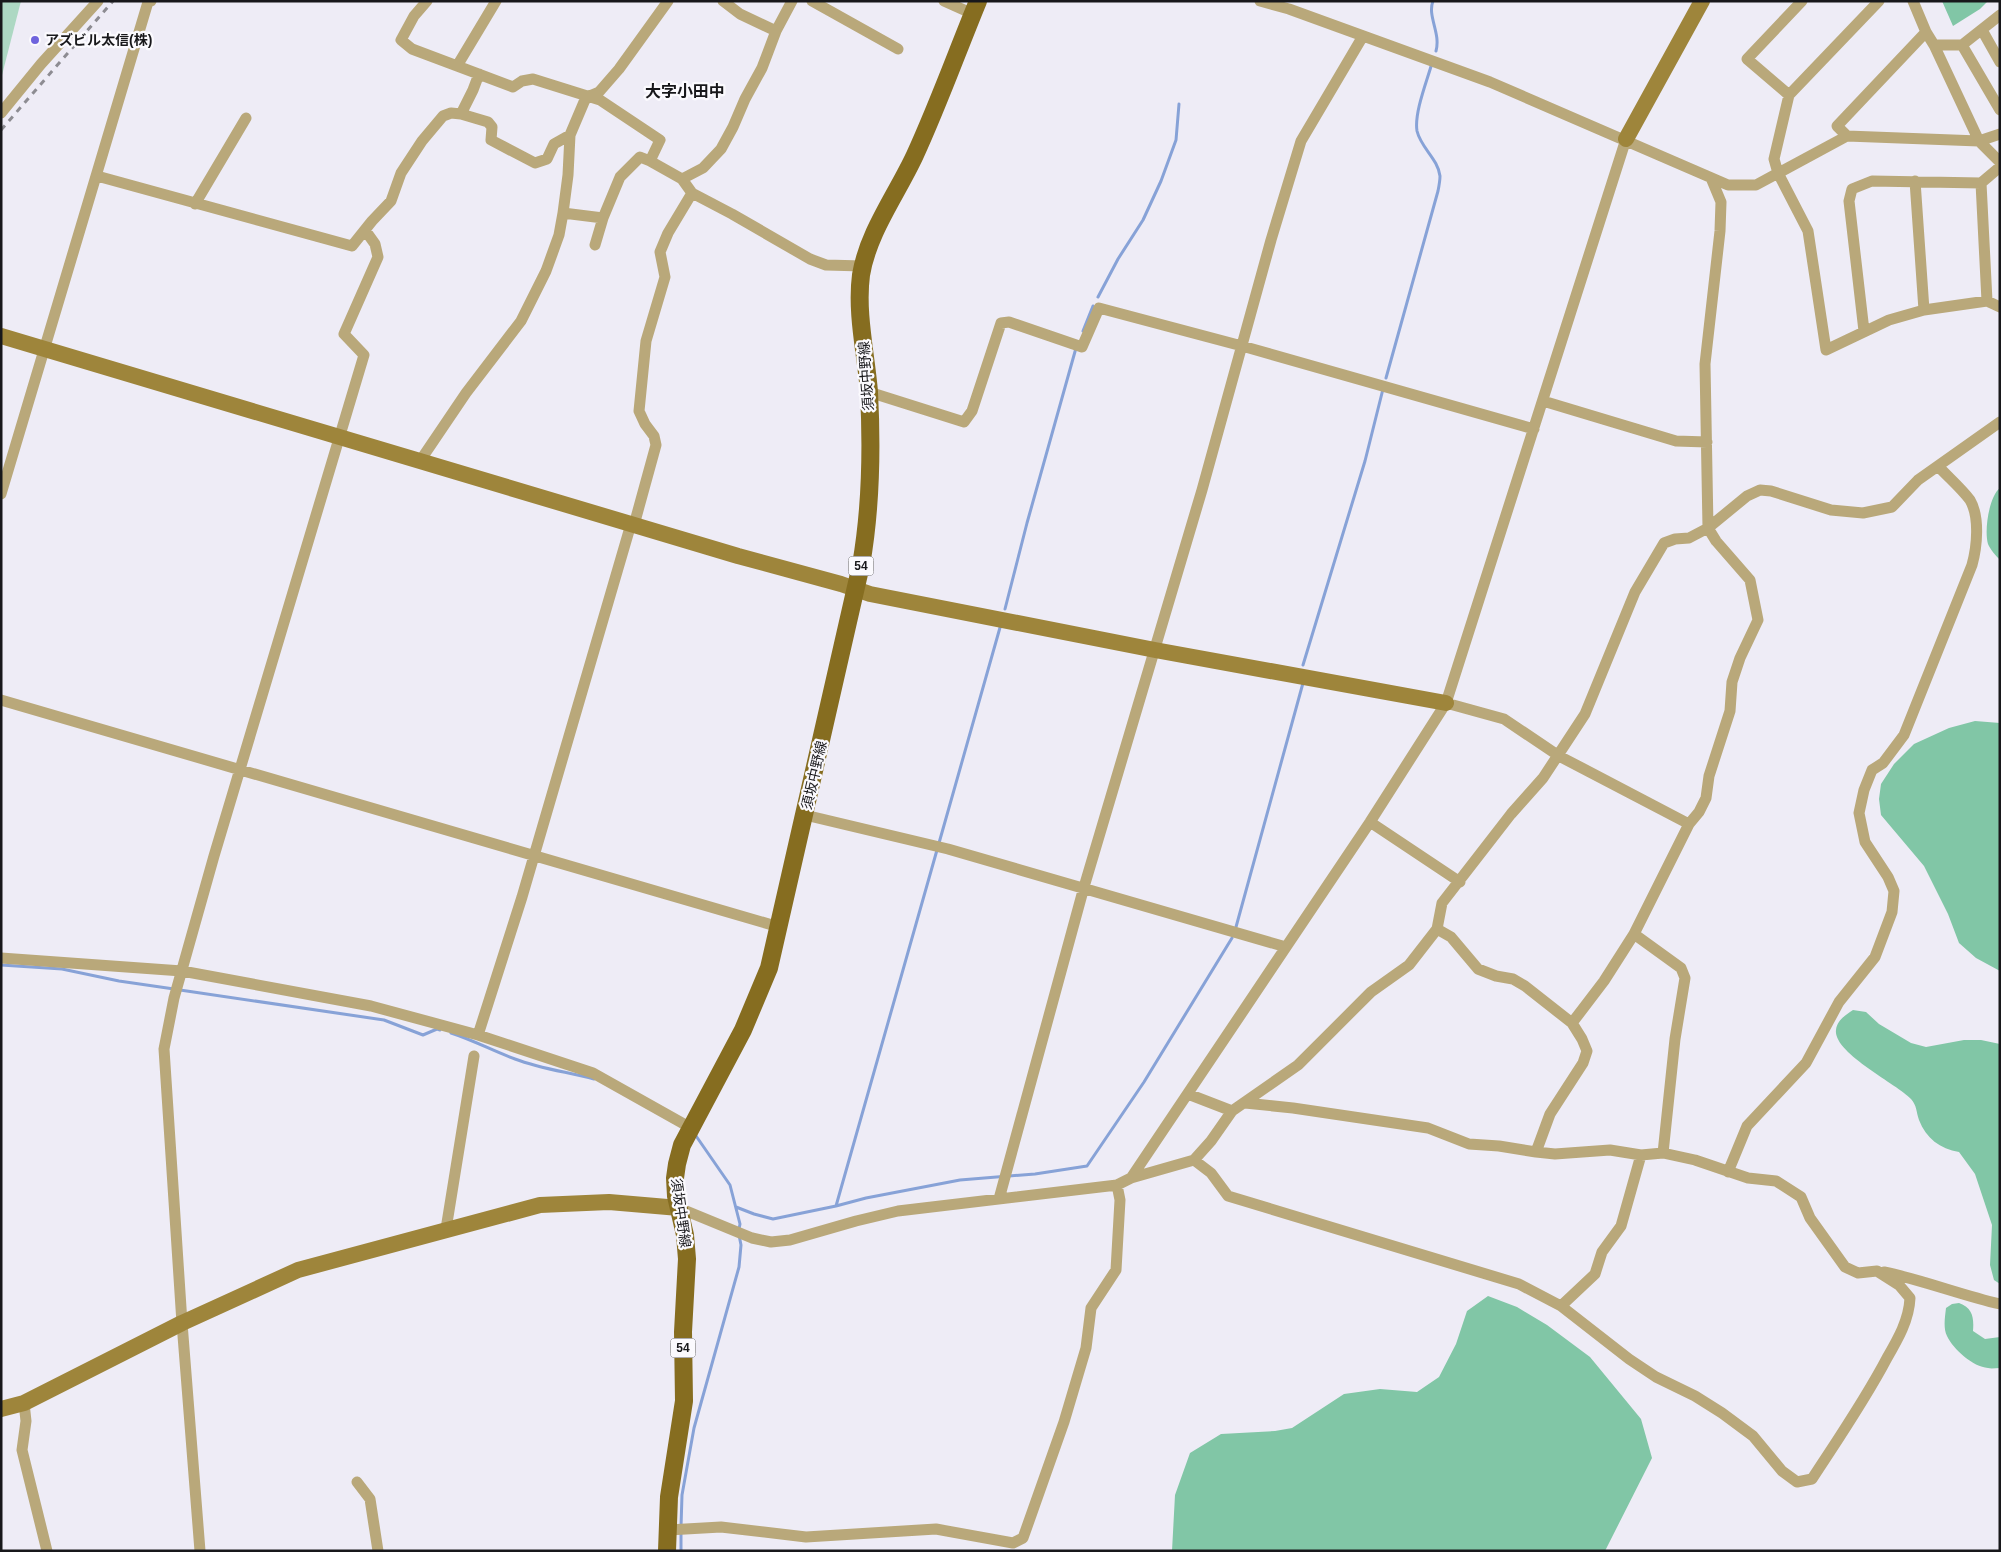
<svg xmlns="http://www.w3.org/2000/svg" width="2001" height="1552" font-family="Arial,'Noto Sans JP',sans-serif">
	<rect width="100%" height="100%" fill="#eeecf6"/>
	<path fill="#add8c3" d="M1 1H21L1 79Z"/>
	<path fill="#81c6a6" d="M1942 1H1988L1980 9 1953 26Z
		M2000 488V560C1996 556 1990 549 1988 544 1984 531 1989 496 2000 488Z
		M1975 721 2000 723V971L1976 958 1959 943 1948 914 1924 866 1881 815 1879 799 1881 784 1894 764 1914 744 1949 728Z
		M1853 1010 1866 1012 1879 1024 1911 1043 1926 1047 1964 1040H1981L2000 1044V1284L1994 1280 1990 1265 1992 1225 1975 1174 1959 1152C1940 1149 1926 1138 1919 1120 1916 1111 1917 1106 1911 1099 1897 1084 1833 1053 1836 1030 1837 1020 1846 1015 1853 1010Z
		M1488 1296 1517 1307 1547 1325 1590 1357 1641 1419 1652 1458 1605 1551H1172L1175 1495 1190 1453 1221 1434 1275 1431 1292 1428 1344 1394 1380 1389 1417 1392 1439 1377 1456 1344 1467 1311Z
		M1959 1303C1973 1308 1974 1318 1973 1331L1985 1339 2000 1337V1368C1996 1368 1991 1369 1988 1368 1973 1367 1953 1349 1947 1336 1943 1328 1945 1317 1946 1308L1952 1304Z"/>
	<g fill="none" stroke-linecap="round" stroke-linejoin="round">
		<path stroke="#87a2d7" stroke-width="3" d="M1433 1C1427 16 1441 33 1436 51
			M1098 297 1118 259 1143 220 1161 181 1176 140 1179 104
			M1083 331 1093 306
			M1386 378 1438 191C1439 186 1440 180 1440 176 1438 159 1421 148 1417 131 1414 113 1427 81 1432 63
			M1005 609 1027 523 1076 348
			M1303 665 1365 461 1383 389
			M939 843 1001 624
			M1236 927 1303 683
			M1 965 62 969 119 981 174 989
			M180 990 384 1020 423 1035 437 1029 440 1030
			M451 1033C473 1040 493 1051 515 1059 541 1069 568 1072 594 1079
			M694 1133 730 1185 740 1224 739 1229
			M836 1206 937 850
			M736 1207 754 1214 773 1219 836 1206 866 1198 960 1180 1035 1174 1087 1166 1144 1082 1232 938
			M681 1527 682 1495 694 1428 739 1267 741 1245 739 1235
			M681 1533V1551"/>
		<path stroke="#b9a87a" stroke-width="11" d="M427 1 414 16 401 40 412 49 513 87 522 81 533 79 600 100 660 140 650 161
			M723 1 740 14 776 31
			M812 1 898 49
			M944 1 973 14
			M1260 1 1289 9 1490 82 1728 185H1756L1847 136 1979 141 2000 134
			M1802 1 1747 59 1789 95 1879 1
			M1913 1 1926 32 1934 45 1979 141 2000 162
			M1982 30 2000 62
			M1934 45H1962L2000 15
			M1962 45 2000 110
			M457 66 496 1
			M1789 95 1774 159 1778 173 1808 231 1826 350 1889 320 1924 310 1987 301 2000 307
			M1 113 41 64 98 1
			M461 114 473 90 479 74
			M1847 136 1837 126 1926 32
			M97 176 352 246 372 221 391 201 401 173 422 141 443 116 451 113 461 114 488 122 492 127 491 140 535 163 547 159 554 144 570 135
			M682 179 703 168 721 149 733 127 745 99 762 68 776 31 792 1
			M1915 181 1924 310
			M1981 183 1987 301
			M195 204 246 118
			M563 213 603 218
			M595 245 603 218 620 177 640 157 650 161 682 179 692 193
			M1864 331 1849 201 1852 189 1872 181 1981 183 2000 167
			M869 392 964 422 972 411 1001 323 1009 322 1082 347 1099 308 1242 346 1534 429
			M1543 401 1676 441 1707 442
			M420 461 466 393 521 321 546 271 559 235 563 213 568 175 570 135 584 102 587 97 599 92 619 69 668 1
			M1 494 148 2 151 1
			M634 525 656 445 654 436 645 424 639 411 646 341 665 277 660 252 668 233 692 193 732 214 810 259 826 265 863 266
			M1 700 779 927
			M1446 703 1504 719 1559 756 1689 824
			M805 815 948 849 1286 947
			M1370 822 1460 882
			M1437 929 1451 937 1478 969 1496 976 1513 979 1525 986 1572 1023 1582 1039 1587 1051 1583 1063 1550 1114 1536 1152
			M1634 934 1681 968 1685 978 1675 1039 1663 1153
			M1 958 182 971 371 1006 478 1035 593 1073 691 1128
			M1572 1023 1604 981 1634 934 1689 824 1699 812 1706 798 1709 776 1730 711 1732 682 1740 658 1758 620 1750 580 1716 541 1708 528 1705 364 1720 231 1721 202 1711 178
			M478 1035 522 897 631 524
			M1188 1094 1232 1111
			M1194 1160 1211 1173 1228 1196 1519 1284 1561 1306 1629 1359 1656 1377 1695 1396 1722 1413 1753 1436 1782 1471 1797 1482 1812 1479C1838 1439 1865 1400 1887 1358 1898 1339 1909 1320 1910 1298L1899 1285 1877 1271 1858 1273 1845 1267 1810 1218 1801 1197 1776 1181 1748 1178 1695 1160 1663 1153 1641 1155 1610 1150 1555 1154 1536 1152 1499 1146 1469 1144 1428 1128 1293 1108 1245 1103
			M1728 1172 1747 1126 1806 1063 1839 1002 1875 957 1892 912 1894 891 1888 877 1865 842 1859 813 1864 790 1872 770 1883 763 1904 735 1972 565C1977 547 1980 517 1970 500 1961 488 1948 477 1938 466
			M1131 1178 1194 1160 1211 1141 1232 1111 1298 1065 1371 992 1409 965 1437 929 1442 903 1511 814 1543 778 1585 714 1635 592 1664 543 1675 539 1689 538 1708 528 1747 496 1760 490 1771 491 1831 510 1863 513 1892 507 1918 480 2000 422
			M999 1199 1084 887 1202 490 1271 240 1301 141 1363 36
			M679 1208 752 1238 771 1242 790 1240 856 1221 898 1211 1117 1185 1131 1178 1370 822 1446 703 1626 139
			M446 1229 474 1056
			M1884 1272C1923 1280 1961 1295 2000 1304
			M1561 1306 1595 1274 1602 1252 1621 1226 1641 1155
			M24 1403 26 1421 22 1450 47 1551
			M357 1482 370 1499 378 1551
			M668 1530 721 1527 806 1537 936 1529 1013 1543 1023 1538 1064 1422 1086 1348 1091 1308 1116 1270 1120 1200 1117 1185
			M200 1551 182 1323 164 1049 174 998 214 856 364 355 344 334 378 257 375 244 365 230"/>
		<path stroke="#9e853b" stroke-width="16" d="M1626 139 1702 1
			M1 336 738 556 841 584 870 594 1155 650 1446 703
			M1 1409 24 1403 182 1323 298 1270 540 1205 609 1202 679 1208"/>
		<path stroke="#866d20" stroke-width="18" d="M667 1551 669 1497 684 1401 683 1332 687 1259 685 1235 676 1196 675 1178 677 1164 682 1145 743 1030 769 968 861 565C871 508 872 450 869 392 866 354 856 313 861 275 868 232 897 194 915 155 938 105 957 52 978 1"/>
		<path stroke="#8d8c92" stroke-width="3" stroke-dasharray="6 6" stroke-linecap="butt" d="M1 130 113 1"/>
	</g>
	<circle fill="#6f63dd" stroke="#fbfafe" stroke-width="2" cx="35" cy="40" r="5"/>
	<g text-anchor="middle" stroke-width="4.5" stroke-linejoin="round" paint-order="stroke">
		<g fill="#fbfafe" stroke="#5c5c5f" stroke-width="1">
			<rect x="848.5" y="556.5" width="25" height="19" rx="4"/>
			<rect x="670.5" y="1338.5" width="25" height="19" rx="4"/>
		</g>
		<g font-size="12" font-weight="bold" fill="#18181b">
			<text x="861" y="570">54</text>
			<text x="683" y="1352">54</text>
		</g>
		<g font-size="14" font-weight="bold" fill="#18181b" stroke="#fbfafe" text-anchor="start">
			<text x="45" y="45">アズビル太信(株)</text>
		</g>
		<g font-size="14" fill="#18181b" stroke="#fbfafe">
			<text transform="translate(866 376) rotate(-94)" y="5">須坂中野線</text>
			<text transform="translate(814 775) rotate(-77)" y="5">須坂中野線</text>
			<text transform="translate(681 1213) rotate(82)" y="5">須坂中野線</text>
		</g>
		<g font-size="16" font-weight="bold" fill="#18181b" stroke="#fbfafe">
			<text x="685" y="97">大字小田中</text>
		</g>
	</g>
	<rect width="2001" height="1552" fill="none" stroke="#18181b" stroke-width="5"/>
</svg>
